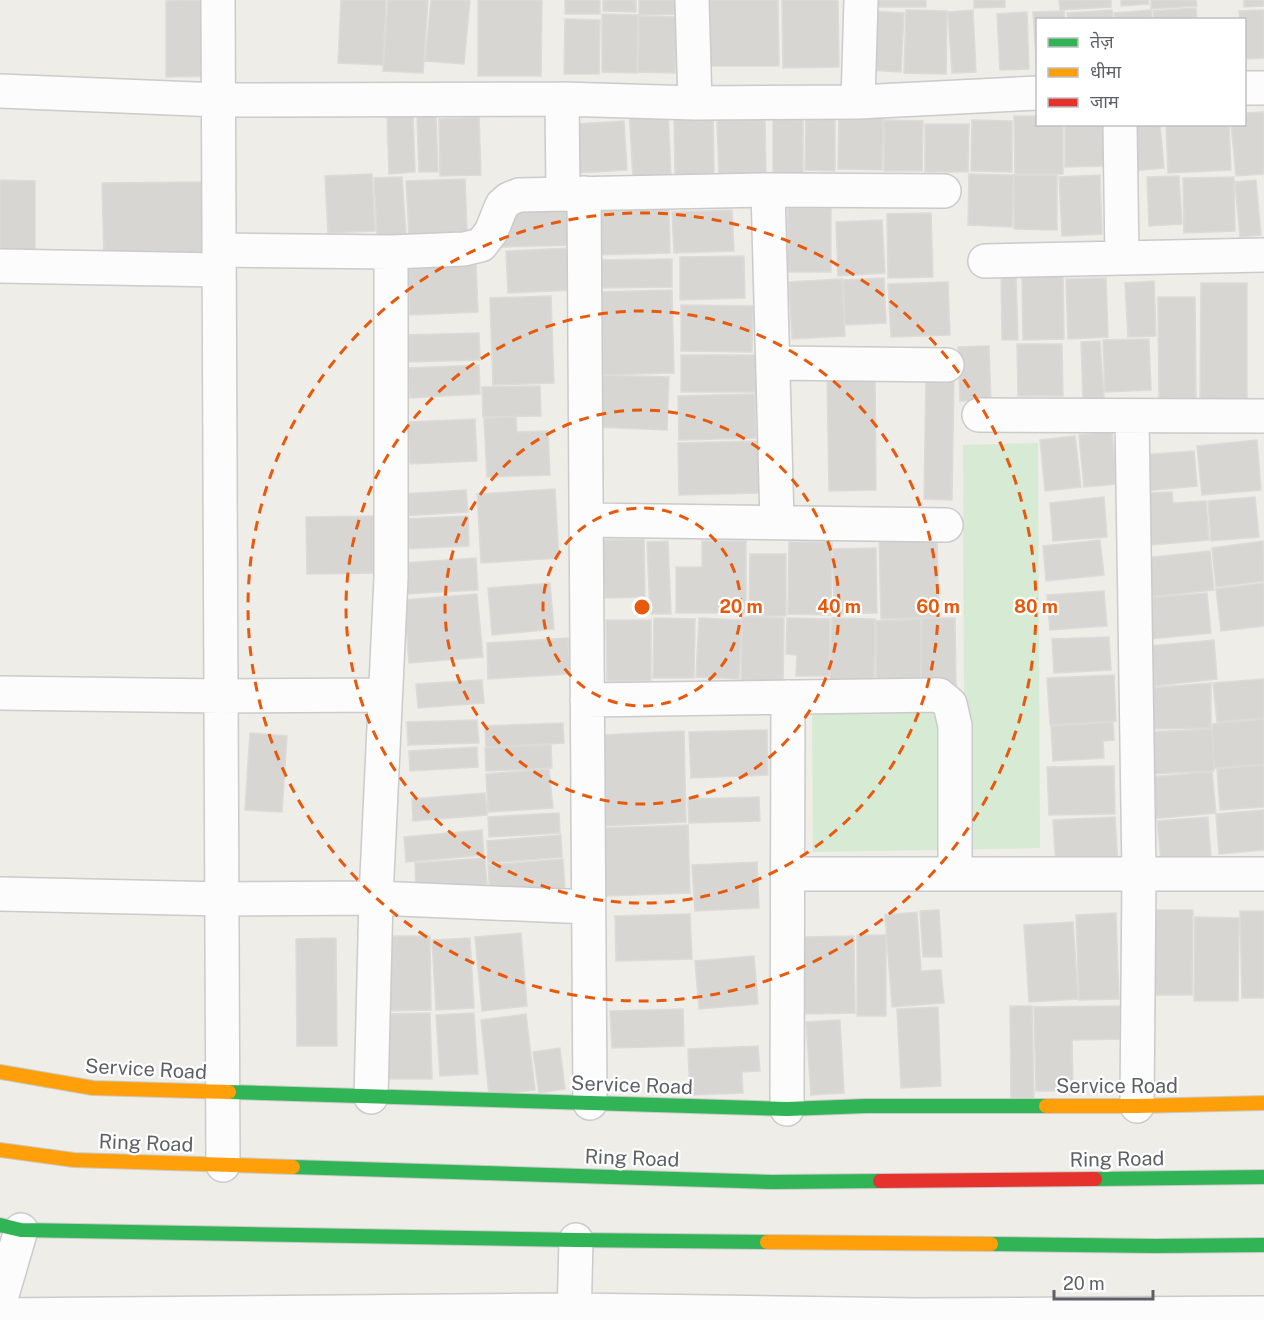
<svg xmlns="http://www.w3.org/2000/svg" width="1264" height="1320" font-family="'Public Sans','Noto Sans Devanagari',sans-serif">
	<rect width="100%" height="100%" fill="#eeede8"/>
	<path fill="#d6ead4" d="M1038 443 1040 848 813 852 812 712 964 711 963 445Z"/>
	<path fill="#d7d6d3" stroke="#dddbd7" stroke-width="1.5" d="M213 0V76L166 77V1Z
		M341 0H386L383 65 338 63Z
		M388 0H428L423 73 383 71Z
		M431 0H470L464 64 425 61Z
		M478 0H542L541 76H478Z
		M565 0H600V14H565Z
		M603 0H636V12L603 11Z
		M639 0H688V14L639 15Z
		M695 0H778L779 66H696Z
		M782 0H838L839 67 783 68Z
		M876 0H926V7H876Z
		M974 0H1005V7L974 8Z
		M1059 0H1111V7L1060 10Z
		M1121 0H1148L1149 4 1121 6Z
		M1151 0H1196L1197 6 1151 9Z
		M1244 0H1264V6L1244 7Z
		M1196 8 1197 20H1154L1153 11Z
		M906 10 947 11 946 74 904 73Z
		M973 10 976 72 952 73 948 12Z
		M1112 10 1113 20H1068L1067 13Z
		M1151 10 1152 20H1115L1114 13Z
		M1264 10V58L1244 59V20H1240L1239 11Z
		M872 11 904 13 901 72 869 70Z
		M1064 11 1065 20H1038L1037 72 1033 12Z
		M1027 12 1029 69 1000 70 997 14Z
		M602 14 638 15 637 73 602 72Z
		M639 16 676 17 675 73 638 72Z
		M565 19 600 20 599 74H564Z
		M668 107 671 177 633 179 629 109Z
		M1264 112V174L1236 176 1231 124H1244V113Z
		M773 113 803 114V176H773Z
		M839 113 883 114 882 170 838 169Z
		M713 114 714 178 675 179 674 115Z
		M413 115 415 172 389 174 387 116Z
		M806 115 835 116V171L805 170Z
		M417 116H436L438 172H419Z
		M1014 116H1038V124H1063V174H1015Z
		M479 117 481 175 440 176 439 119Z
		M765 118 766 176 719 178 717 119Z
		M884 120 923 121 922 171H884Z
		M972 120 1012 121V172L971 171Z
		M624 121 627 170 579 173 575 124Z
		M925 124H969L968 172H925Z
		M1065 124H1104V166L1065 167Z
		M1129 124H1160L1164 168 1133 171Z
		M1166 124H1229L1231 170 1168 173Z
		M372 174 375 231 328 233 325 176Z
		M969 174 1013 175 1012 227 968 225Z
		M1014 175H1057V230L1014 229Z
		M1100 175 1102 234 1062 236 1059 177Z
		M1179 176 1182 224 1149 226 1147 177Z
		M402 177 406 234 377 236 374 178Z
		M1234 177 1235 231 1184 233 1183 178Z
		M465 179 467 232 409 234 406 181Z
		M0 180 35 181V255L0 253Z
		M1256 180 1261 235 1240 237 1235 182Z
		M207 182V254L104 259 102 183Z
		M788 208H831V272H787Z
		M573 209 574 245 503 247 502 211Z
		M669 209 670 253 595 255 594 211Z
		M732 210 734 251 674 253 672 212Z
		M931 213 933 277 888 278 887 214Z
		M882 220 885 273 838 276 836 222Z
		M571 248 573 290 508 293 506 251Z
		M744 256 745 298 680 300V257Z
		M672 259V287L597 288 596 260Z
		M476 265 478 312 410 315 407 268Z
		M1001 274H1016L1018 340H1002Z
		M1063 276 1064 339 1023 340 1022 277Z
		M884 278 886 323 845 325 843 280Z
		M1106 278 1108 337 1068 339 1066 279Z
		M842 279 845 336 792 339 789 282Z
		M1154 281 1156 336 1128 337 1125 283Z
		M948 282 950 335 891 337 888 284Z
		M1201 283H1247V402H1200Z
		M672 290 674 373 598 375 596 292Z
		M551 296 554 383 493 385 490 298Z
		M1158 297H1195L1196 399 1159 398Z
		M681 305 753 306 752 352 681 351Z
		M479 333 480 360 406 362 405 335Z
		M1149 339 1151 390 1105 392 1103 340Z
		M1100 341 1104 399 1083 400 1081 342Z
		M1017 344H1062L1063 396H1018Z
		M989 346 991 400 960 401 958 347Z
		M681 355H758V392H681Z
		M479 365 480 394 410 398 408 368Z
		M827 372H875L876 490 829 491Z
		M597 375 669 377 667 430 595 427Z
		M926 377H954L952 500 924 499Z
		M540 386 541 416 483 417 482 387Z
		M755 394 756 438 679 440 678 396Z
		M516 417 517 432 548 431 550 475 487 477 484 418Z
		M475 419 477 461 410 464 408 422Z
		M1112 432 1117 484 1084 487 1079 435Z
		M1075 436 1081 487 1045 491 1040 440Z
		M1257 440 1261 490 1202 495 1197 446Z
		M759 441 760 493 679 495 678 443Z
		M1194 451 1197 486 1144 491 1141 455Z
		M555 489 559 558 481 563 477 494Z
		M466 490 468 512 404 516 402 494Z
		M1172 492 1173 503 1206 501 1209 540 1151 545 1147 493Z
		M1104 497 1107 537 1053 541 1050 503Z
		M1255 497 1259 537 1211 541 1208 501Z
		M378 516 380 573 307 574 306 517Z
		M468 516 469 546 404 549 402 519Z
		M937 538 939 617 881 619 879 539Z
		M644 539 645 597 604 598 602 540Z
		M1100 540 1104 575 1046 581 1043 546Z
		M668 541 671 614H650L647 542Z
		M702 541H746V613H676V567H702Z
		M1263 541 1264 581 1216 587 1212 548Z
		M789 542H832L831 615 788 614Z
		M876 548 877 613 834 614 833 549Z
		M1210 551 1214 590 1148 597 1144 558Z
		M750 554H786V616H749Z
		M476 558 478 590 405 594 403 563Z
		M550 583 554 629 492 635 488 588Z
		M1264 583V626L1221 631 1216 589Z
		M1104 591 1107 626 1050 630 1047 595Z
		M1207 593 1211 633 1150 639 1146 598Z
		M477 594 483 657 409 663 404 600Z
		M742 617 784 618 783 688 741 687Z
		M654 618 695 619 694 678H653Z
		M699 618 741 620 739 679 696 677Z
		M787 618 830 619 829 676H796L797 655 786 654Z
		M832 618 875 619 874 684 830 683Z
		M922 618H955L956 688H921Z
		M921 619V685H876V621Z
		M606 620H651V681H607Z
		M1109 637 1111 670 1054 673 1052 639Z
		M568 638 570 674 488 679 487 643Z
		M1214 640 1217 679 1154 686 1151 646Z
		M1114 675 1116 721 1050 725 1047 678Z
		M1264 679V718L1217 722 1213 683Z
		M482 680 484 703 418 708 416 684Z
		M1211 683V728L1150 729 1149 688Z
		M1264 719V764L1214 768 1212 724Z
		M477 720 479 743 408 745 407 722Z
		M1113 722 1114 740 1103 741 1104 758 1053 761 1051 726Z
		M563 723 564 743 486 747 485 726Z
		M1212 729 1214 771 1150 774 1148 732Z
		M767 730 768 775 691 778 689 732Z
		M684 731 686 822 604 826 600 735Z
		M250 733 287 736 282 812 245 810Z
		M551 745 552 768 486 771 485 748Z
		M477 747 478 767 410 771 409 751Z
		M1264 765V807L1220 810 1217 769Z
		M1114 766 1115 814 1049 815 1047 767Z
		M549 769 553 808 488 812 486 774Z
		M1212 772 1216 813 1151 819 1148 777Z
		M485 793 487 815 413 821 412 799Z
		M759 797 760 821 689 823 688 799Z
		M1264 810V850L1219 854 1216 814Z
		M559 813 560 833 489 837 488 817Z
		M1115 817 1118 865 1056 867 1053 820Z
		M1208 817 1211 857 1161 861 1157 821Z
		M688 825 690 893 606 896 604 828Z
		M482 830 484 855 406 862 404 837Z
		M561 835 562 857 488 863 487 841Z
		M485 858 487 884 416 889 415 863Z
		M563 859 565 890 490 895 488 865Z
		M757 862 759 908 695 911 692 865Z
		M939 910 942 957H923L920 911Z
		M1154 910H1193L1192 995H1153Z
		M1240 911H1264V998H1242Z
		M917 912 921 971 941 970 944 1003 892 1007 885 915Z
		M1116 913 1119 999 1079 1000 1076 915Z
		M690 914 692 959 616 961 615 916Z
		M1195 917 1239 918 1238 1001H1194Z
		M1073 922 1078 999 1029 1002 1024 925Z
		M521 933 527 1006 482 1011 475 937Z
		M857 935H886V1016H857Z
		M384 936H430L431 1010 385 1011Z
		M854 936 855 1013 804 1014 803 937Z
		M336 938 337 1046H297L296 939Z
		M470 938 474 1008 436 1010 432 940Z
		M754 956 758 1004 699 1009 695 961Z
		M1010 1006H1032L1034 1100 1011 1101Z
		M1120 1006V1039L1072 1040 1073 1091H1036L1034 1007Z
		M938 1007 941 1086 901 1088 897 1009Z
		M683 1009 684 1046 612 1048 610 1011Z
		M430 1013 432 1079H386L384 1014Z
		M474 1013 478 1074 440 1076 436 1015Z
		M526 1014 535 1090 489 1095 481 1020Z
		M840 1020 844 1093 811 1095 806 1022Z
		M758 1046 760 1071 742 1072 743 1093 690 1095 688 1049Z
		M560 1048 565 1089 539 1093 533 1052Z"/>
	<g fill="none" stroke-linecap="round" stroke-linejoin="round">
		<g stroke="#cacbca" stroke-width="36">
			<path id="street" d="M218 0 223 1165
				M692 0 695 103
				M1244 88H1264
				M0 91 219 100 562 99 695 103 858 102 1038 93
				M562 99 563 194
				M858 102 861 0
				M1120 124 1122 258
				M768 190 777 522
				M584 193 590 1103
				M219 250 391 252V578L376 898 371 1097
				M391 252 464 249 481 245 491 232 502 205 509 199 519 195 768 190 944 191
				M985 261 1264 255
				M0 266 219 270
				M773 363 947 365
				M979 415 1264 416
				M1132 417 1139 874 1137 1106
				M586 520 946 525
				M0 693 221 696 385 695
				M587 700 939 695 950 704 955 726V874
				M788 874H1264
				M0 894 222 899 376 898 588 907
				M787 1109 788 697
				M0 1302 21 1230
				M0 1315 574 1310 916 1315 1264 1313
				M574 1320 576 1240"/>
		</g>
		<g stroke="#cacbca" stroke-width="16">
			<path id="fast" d="M229 1092 787 1109 866 1106H1046
				M293 1167 772 1182 880 1181
				M1095 1179 1264 1177
				M0 1225 21 1230 576 1240 767 1242
				M991 1244 1155 1246 1264 1245"/>
		</g>
		<g stroke="#cacbca" stroke-width="16">
			<path id="slow" d="M0 1072 93 1088 229 1092
				M1046 1106H1137L1264 1103
				M0 1150 74 1160 293 1167
				M767 1242 991 1244"/>
		</g>
		<g stroke="#cacbca" stroke-width="16">
			<path id="jam" d="M880 1181 1095 1179"/>
		</g>
		<use href="#street" stroke="#fcfcfc" stroke-width="33"/>
		<use href="#fast" stroke="#30b455" stroke-width="14"/>
		<use href="#slow" stroke="#ff9f0a" stroke-width="14"/>
		<use href="#jam" stroke="#e5322d" stroke-width="14"/>
	</g>
	<g fill="none" stroke="#e8590c" stroke-width="3" stroke-dasharray="10 8">
		<circle cx="642" cy="607" r="99"/>
		<circle cx="642" cy="607" r="197"/>
		<circle cx="642" cy="607" r="296"/>
		<circle cx="642" cy="607" r="394"/>
	</g>
	<g text-anchor="middle" stroke-width="4.5" stroke-linejoin="round" paint-order="stroke">
		<g font-size="20" fill="#5d6166" stroke="#fff">
			<text transform="translate(146 1069) rotate(3)" y="7">Service Road</text>
			<text transform="translate(632 1085) rotate(2)" y="7">Service Road</text>
			<text x="1117" y="1093">Service Road</text>
			<text transform="translate(146 1143) rotate(2)" y="7">Ring Road</text>
			<text transform="translate(632 1158) rotate(2)" y="7">Ring Road</text>
			<text transform="translate(1117 1159) rotate(-1)" y="7">Ring Road</text>
		</g>
	</g>
	<circle cx="642" cy="607" r="9" fill="#e8590c" stroke="#fff" stroke-width="3"/>
	<g font-size="18" text-anchor="middle" font-weight="bold" fill="#e8590c" stroke="#fff" stroke-width="4.5" stroke-linejoin="round" paint-order="stroke">
		<text x="741" y="613">20 m</text>
		<text x="839" y="613">40 m</text>
		<text x="938" y="613">60 m</text>
		<text x="1036" y="613">80 m</text>
	</g>
	<rect x="1036" y="18" width="210" height="108" fill="#ffffff" stroke="#bec0c2" stroke-width="1.5"/>
	<rect x="1048" y="38" width="30" height="9" fill="#30b455" stroke="#bec0c2" stroke-width="1.5"/>
	<text x="1090" y="48" font-size="18" fill="#5d6166">तेज़</text>
	<rect x="1048" y="68" width="30" height="9" fill="#ff9f0a" stroke="#bec0c2" stroke-width="1.5"/>
	<text x="1090" y="78" font-size="18" fill="#5d6166">धीमा</text>
	<rect x="1048" y="98" width="30" height="9" fill="#e5322d" stroke="#bec0c2" stroke-width="1.5"/>
	<text x="1090" y="108" font-size="18" fill="#5d6166">जाम</text>
	<path d="M1054 1290v9h99v-9" fill="none" stroke="#5d6166" stroke-width="3"/>
	<text x="1063" y="1290" font-size="18" fill="#5d6166" stroke="#ffffff" stroke-width="4.5" paint-order="stroke">20 m</text>
</svg>
